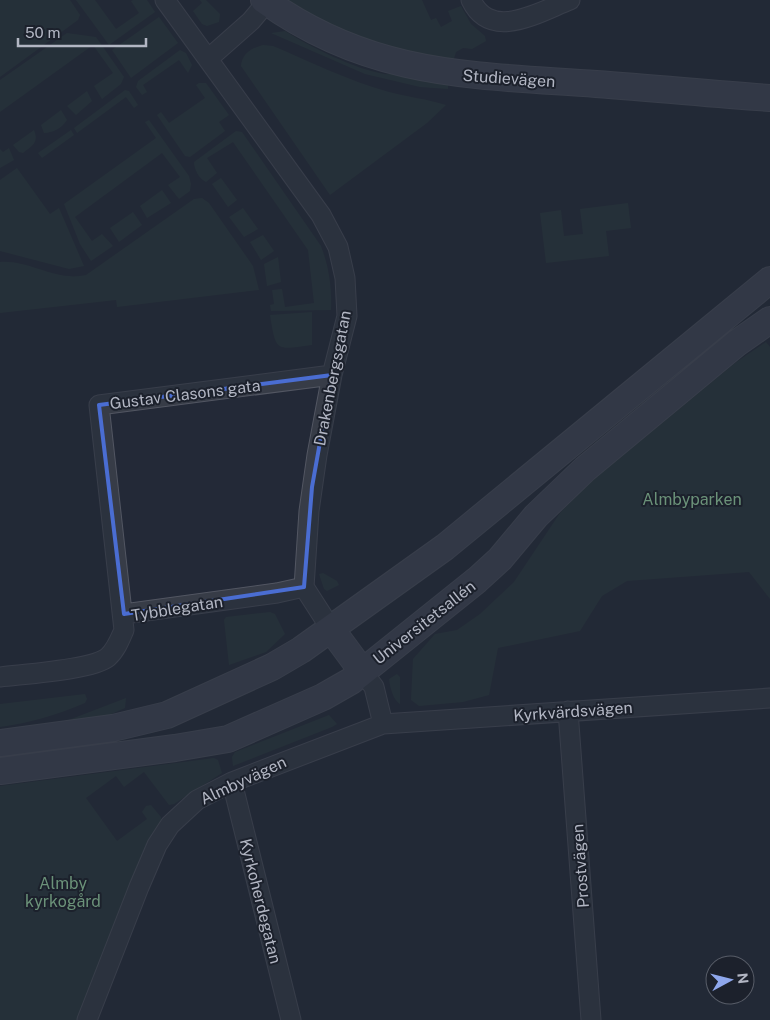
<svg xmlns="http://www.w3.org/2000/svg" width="770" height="1020" font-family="'Public Sans',sans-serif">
	<rect width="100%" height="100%" fill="#232937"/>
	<path fill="#29393c" d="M0 0H70L80 15 78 20 0 77Z
		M76 0H95L116 29 139 13 131 1 133 0H147L155 12 109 45Z
		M200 0H206L220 14 219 22 207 26 202 24 193 11 202 3Z
		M281 0H422L431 20 436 18 441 27 452 21 448 11 461 6 471 24 485 36 486 41 472 49 463 48 456 52 450 72 363 42Z
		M159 17 178 43 131 78 112 50Z
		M285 31C310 47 355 69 384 74 390 75 394 72 400 73 415 77 432 83 448 85V89L420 87 365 74 271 33Z
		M67 33 96 37 124 77 121 84 102 99 94 86 113 73 93 45 0 112V80Z
		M263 45 273 46C311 62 349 81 389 92 408 97 427 99 446 105L427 123 330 195 241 66C242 53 252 48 263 45Z
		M180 50 186 53 192 65 188 73 179 60 143 85 147 92 142 95 136 87 138 81Z
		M199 83H206L229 115 219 122 225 131 190 157 185 156 157 115 161 112 169 123 205 98 196 85Z
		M125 90 129 91 138 105 134 108 126 97 77 133 74 128Z
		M87 91 92 101 76 115 67 106Z
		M61 110 67 120C62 128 53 133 44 133L41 125Z
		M149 120 189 176 191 184 190 191 179 199 168 185 180 177 162 153 75 217 92 241 102 234 113 246 91 261 80 244 64 204 156 138 145 122Z
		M34 130C39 143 33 145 23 153L19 152 13 145Z
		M71 130 74 135 42 158 38 153Z
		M236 131 242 132 321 246C329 267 332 288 331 310L271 311 270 305 274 304 272 290 282 289 285 307 314 303 308 250 233 142 207 158 217 173 206 182C199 179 194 169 194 162Z
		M9 148 14 160 0 168V149L3 152Z
		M17 168 50 214 59 208 84 266 69 269 0 251V180Z
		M221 178 237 200 228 207 212 184Z
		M162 190 171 203 147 218 140 206Z
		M202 198 209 203 253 266 259 290 117 307 116 300 0 313V262C30 260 56 282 86 275L194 199Z
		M628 203 631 228 606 231 609 256 546 263 540 213 561 210 564 236 583 234 580 209Z
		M243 208 258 229 244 237 229 217Z
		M133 212 142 225 119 242 110 228Z
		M263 235 274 251 261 260 250 242Z
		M278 257 281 282 267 286 264 264Z
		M312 312V345C275 350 276 352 270 315Z
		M766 342 770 347V599L749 572 627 581 602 596 580 631 498 648 489 695 463 702 419 706 411 700 413 659 435 634 457 630 480 614 514 582 560 513 586 486 735 363Z
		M323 573 337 581 339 585 327 591 324 589 319 574Z
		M270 612 275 614 285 634 266 652 229 665 224 620 226 617Z
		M397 674 400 677V704C393 700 390 687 389 679Z
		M85 694 87 699 85 703C57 715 30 723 0 727V704Z
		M126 698 125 708 105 717 53 726Z
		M329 715 337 724 332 727 233 766 232 757 235 752Z
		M214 758 218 760 222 773 174 804 169 805 144 772 124 787 116 776 86 798 117 841 147 819 142 812 146 806 151 805 161 817 162 827 78 1020H0V786Z"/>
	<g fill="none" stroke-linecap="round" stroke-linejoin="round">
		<g stroke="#525662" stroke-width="21">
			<path id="street" d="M165 0 321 215 338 247 345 278 347 316 332 375 317 455 309 511 304 587
				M471 0C491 42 539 12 570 0
				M208 59 251 21 267 2
				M304 587 331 629
				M124 614 277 593 304 587
				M362 671 374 687 383 724
				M0 677C23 674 93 670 108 657 116 650 120 639 124 630L99 405 332 375
				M568 711 591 1020
				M232 782 291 1020
				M87 1020 139 887 157 845 170 825 197 800 232 782 383 724 770 698"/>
		</g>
		<g stroke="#525662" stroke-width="28">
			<path id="secondary" d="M264 0C371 77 471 75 596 84 654 88 712 94 770 98
				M331 629 362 671
				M0 743 113 728 167 715 272 667 301 650 445 547 770 280
				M0 771 175 748 228 739 323 697 351 681 477 580 500 559 536 516 585 469 737 343 770 320"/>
		</g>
		<use href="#street" stroke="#373c47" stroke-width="19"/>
		<use href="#secondary" stroke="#454a5a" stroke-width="26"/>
	</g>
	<path d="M0 0H770V1020H0ZM332 375 312 487 304 587 124 614 99 405Z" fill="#232937" fill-opacity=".55" fill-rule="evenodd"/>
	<path fill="none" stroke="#4a6dd2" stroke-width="4" stroke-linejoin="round" d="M332 375 312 487 304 587 124 614 99 405Z"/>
	<g text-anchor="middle" stroke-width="4" stroke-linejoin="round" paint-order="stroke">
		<g font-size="16" fill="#b2b6c3" stroke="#1c212c">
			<text transform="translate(509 78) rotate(4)" y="6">Studievägen</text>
			<text transform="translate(332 378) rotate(-79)" y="6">Drakenbergsgatan</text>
			<text transform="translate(185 394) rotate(-7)" y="6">Gustav Clasons gata</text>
			<text transform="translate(177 608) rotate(-9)" y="6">Tybblegatan</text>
			<text transform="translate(424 622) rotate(-38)" y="6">Universitetsallén</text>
			<text transform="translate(573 711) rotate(-4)" y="6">Kyrkvärdsvägen</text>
			<text transform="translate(243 780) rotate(-25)" y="6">Almbyvägen</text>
			<text transform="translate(580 866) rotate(-94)" y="6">Prostvägen</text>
			<text transform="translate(261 901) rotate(76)" y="6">Kyrkoherdegatan</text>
		</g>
		<g font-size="16" fill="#6b9279" stroke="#1c212c">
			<text x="692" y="505">Almbyparken</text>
			<text x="63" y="889">Almby<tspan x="63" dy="18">kyrkogård</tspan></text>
		</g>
	</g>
	<g transform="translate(730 980) rotate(83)"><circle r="24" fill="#1c212c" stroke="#585d68"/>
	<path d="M0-4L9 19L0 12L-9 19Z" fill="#8ea7ec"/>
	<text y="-8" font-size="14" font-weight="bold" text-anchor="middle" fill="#b2b6c3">N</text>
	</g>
	<path d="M18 38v8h128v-8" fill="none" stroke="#b2b6c3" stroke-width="2.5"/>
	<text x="25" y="38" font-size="15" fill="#b2b6c3" stroke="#1c212c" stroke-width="4" paint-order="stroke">50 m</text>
</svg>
